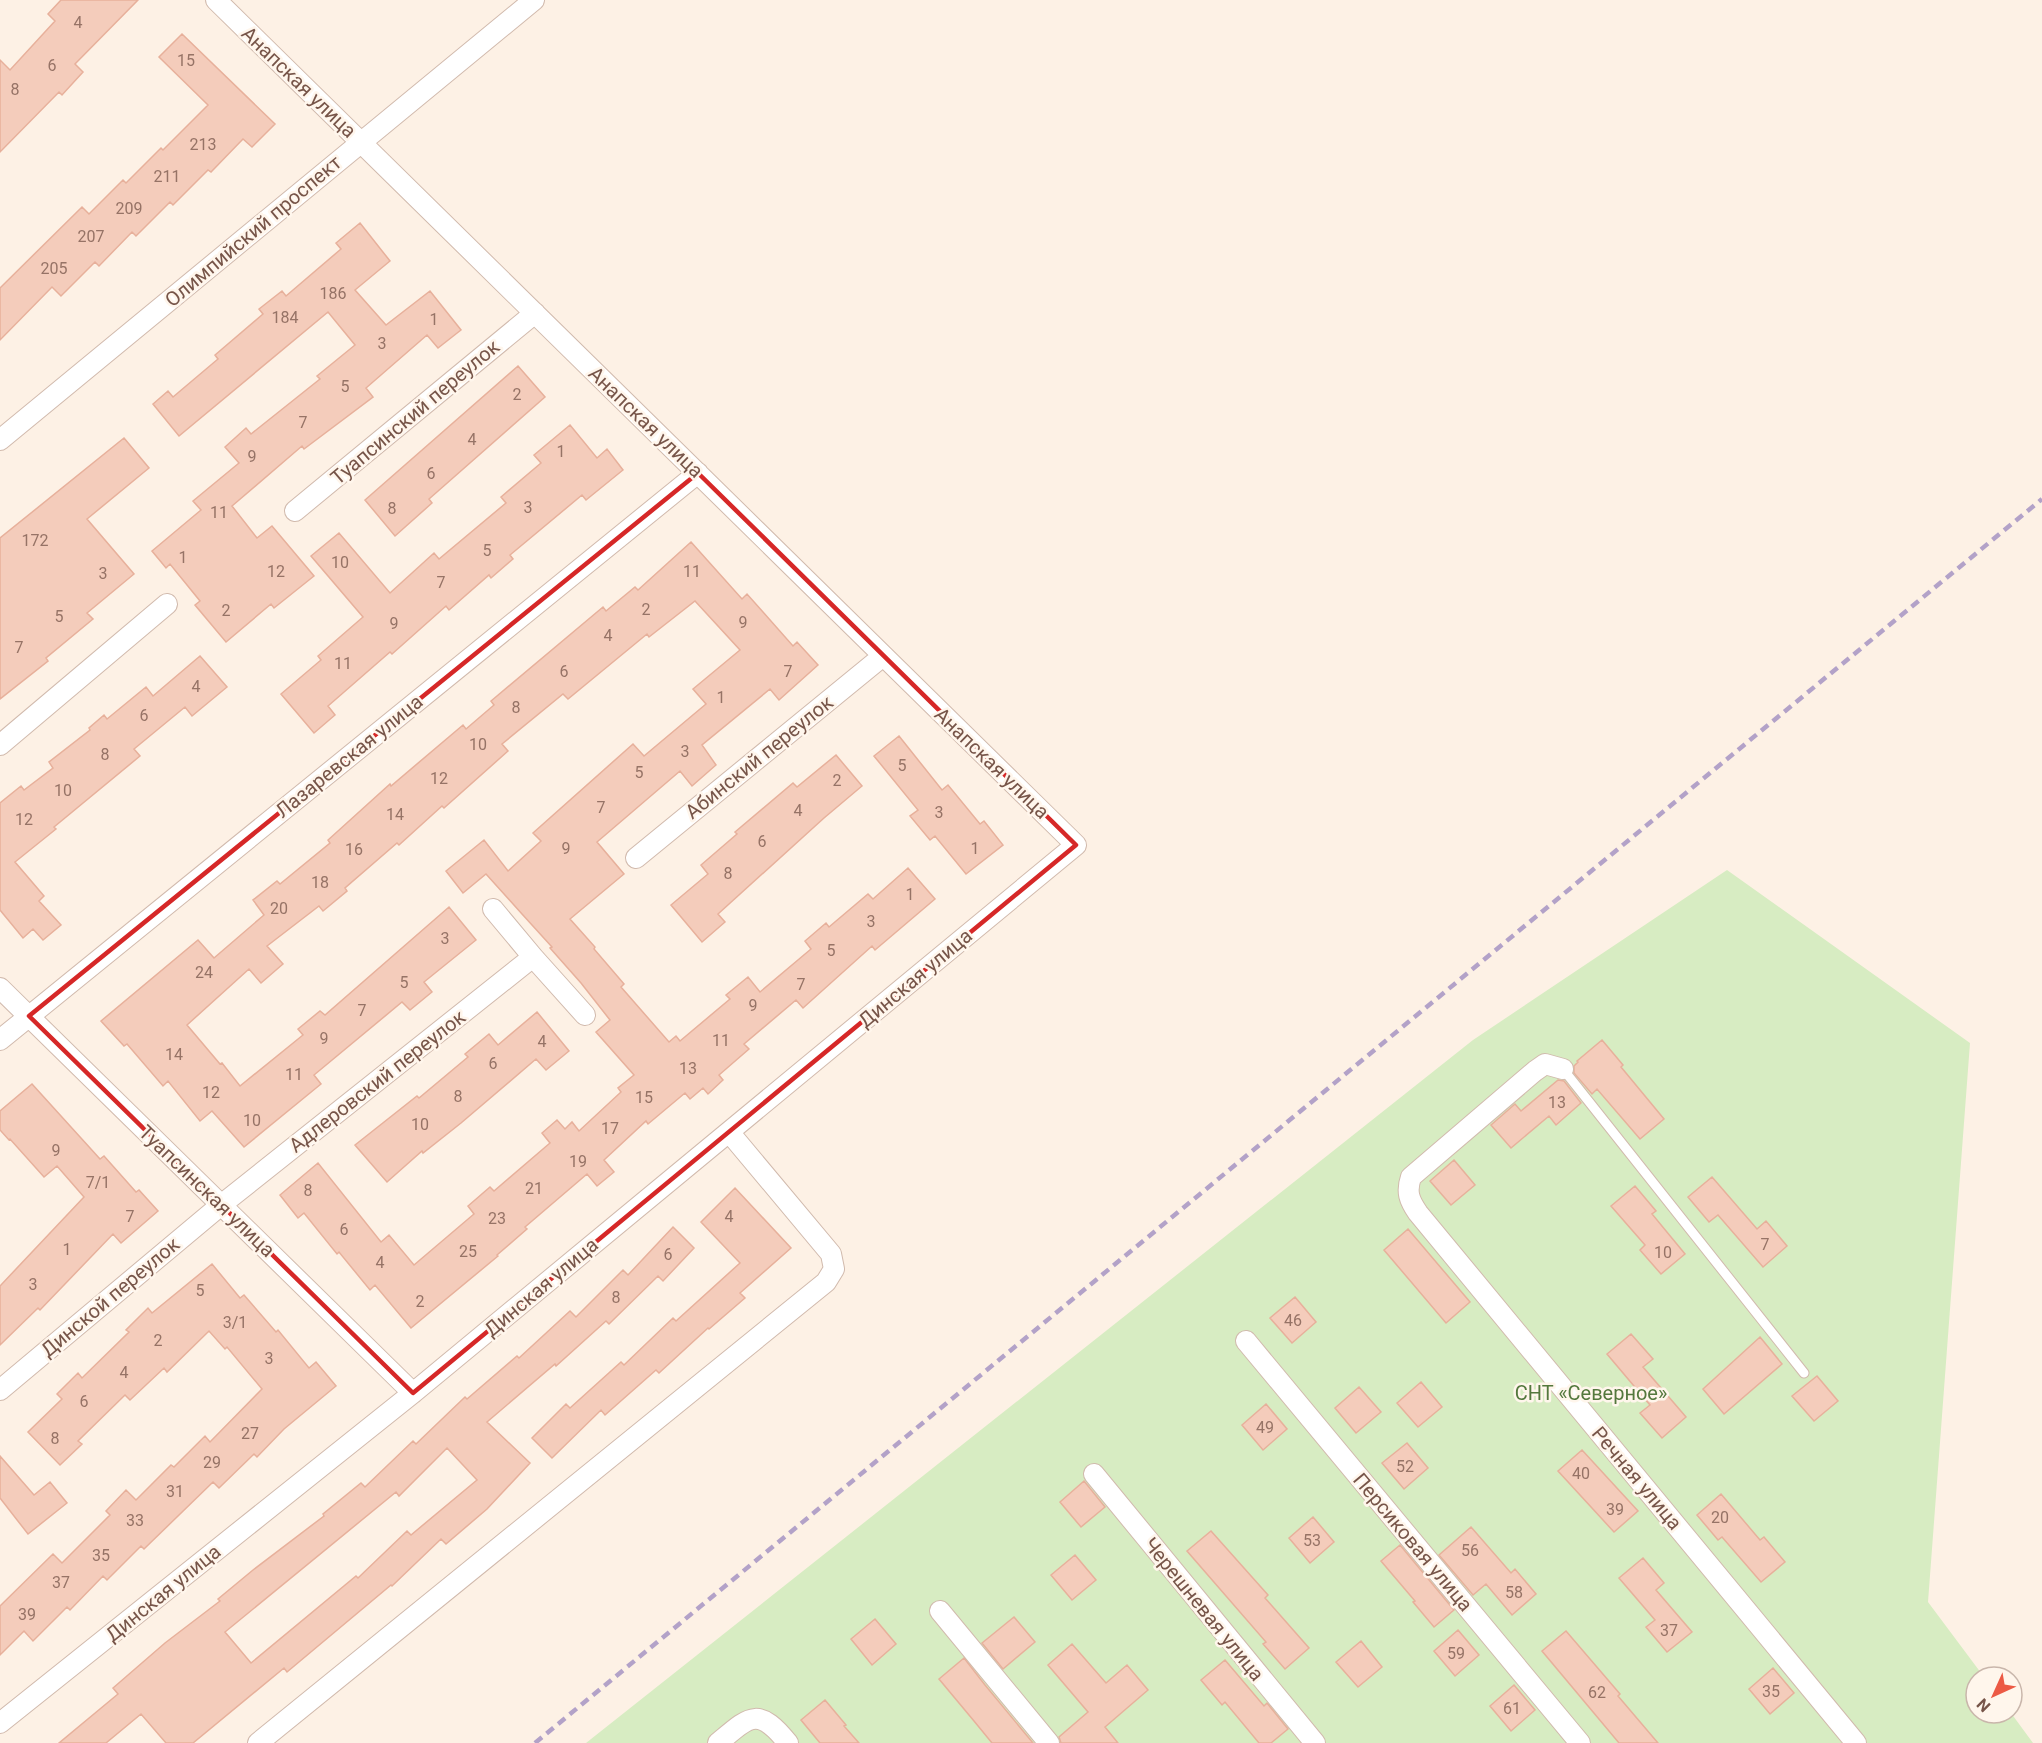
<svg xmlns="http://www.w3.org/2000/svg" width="2042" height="1743" font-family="Roboto,sans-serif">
	<rect width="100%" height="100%" fill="#fdf1e5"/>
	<path fill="#d7ecc2" d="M1727 870 1970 1043 1928 1602 1984 1677H1976V1713H2011L2033 1743H586L1473 1040Z"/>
	<path fill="#f4ccbb" stroke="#e7b09b" stroke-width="1.5" fill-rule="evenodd" d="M61 0H138L75 64 83 72 62 95 59 92 0 152V60L10 70 55 21 48 14Z
		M182 34 275 124 252 147 243 139 211 172 208 170 173 205 170 202 136 236 132 232 99 266 95 262 61 296 52 287 0 340V288L82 207 89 214 123 180 126 183 161 148 163 150 208 105 159 57Z
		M360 223 390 261 355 290 386 325 430 291 461 330 438 348 427 335 366 388 373 397 304 449 302 446 232 506 257 538 272 526 314 576 274 608 271 604 226 642 195 605 200 601 170 564 166 568 152 551 201 510 193 501 239 463 225 447 246 428 251 434 320 379 317 376 355 345 328 312 179 436 153 404 168 391 173 397 218 359 215 355 263 314 259 309 282 291 286 296 341 249 336 243Z
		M518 366 545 397 429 499 432 503 395 536 365 500Z
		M570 425 597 458 607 449 623 470 586 500 582 495 510 555 513 559 491 578 489 575 449 610 446 606 392 654 390 652 328 706 335 715 314 733 281 694 321 660 318 656 363 617 311 556 339 533 390 593 434 553 439 559 506 503 501 497 541 463 534 455Z
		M124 438 149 468 87 519 134 574 87 613 93 619 46 658 48 661 0 699V538Z
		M691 542 742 599 747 594 793 646 797 642 818 665 779 700 770 689 702 745 716 765 692 786 680 771 597 842 624 874 570 919 595 947 594 949 624 984 621 987 669 1042 676 1036 680 1041 730 999 726 995 748 977 760 992 811 949 805 941 826 923 829 927 868 894 873 899 908 868 935 899 875 950 872 946 803 1008 796 1000 744 1044 749 1049 719 1075 723 1080 708 1094 703 1088 690 1099 685 1093 648 1124 646 1121 604 1160 614 1172 597 1186 587 1174 525 1227 527 1229 497 1255 498 1256 411 1328 375 1285 370 1290 339 1252 337 1254 304 1213 298 1218 280 1195 318 1163 381 1242 389 1235 414 1265 474 1214 468 1206 490 1187 494 1191 550 1143 542 1133 557 1120 565 1129 572 1122 579 1131 621 1092 618 1088 634 1075 596 1032 610 1020 581 983 550 948 552 947 522 914 486 874 463 893 446 871 484 840 508 871 541 841 533 833 633 744 644 756 706 704 693 689 740 650 695 601 649 637 647 634 568 699 563 694 502 744 508 751 444 808 442 806 399 845 397 843 345 888 347 891 323 911 319 906 267 946 283 964 261 983 249 969 187 1025 220 1064 222 1063 240 1086 303 1035 298 1029 320 1011 325 1015 449 907 476 940 424 982 432 992 410 1010 402 1002 314 1075 321 1084 244 1147 212 1111 200 1121 168 1081 163 1086 127 1044 124 1046 101 1021 198 940 214 958 264 915 253 900 277 881 280 884 330 843 328 840 390 784 391 786 463 725 466 729 494 705 491 701 603 607 606 611 635 587 638 590Z
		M200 656 227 687 192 716 185 707 134 749 140 756 54 827 56 829 15 862 44 896 39 901 61 925 43 940 33 929 23 938 0 910V803L21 786 24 790 53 768 49 762 90 730 89 728 104 715 107 719 146 687 153 696Z
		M899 736 942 790 948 785 980 824 984 821 1003 845 966 874 935 836 930 840 910 816 918 810 874 756Z
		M836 755 862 786 824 818 718 914 725 922 702 942 671 905 708 874 701 865 737 834 735 832 793 783 797 787Z
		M537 1012 569 1051 546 1070 536 1059 461 1123 423 1153 422 1151 387 1182 355 1145 417 1096 419 1098 468 1057 465 1054 489 1034 498 1045Z
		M1602 1040 1623 1065 1621 1067 1664 1119 1640 1139 1597 1089 1592 1094 1574 1073V1066L1578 1062 1577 1061Z
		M1558 1080 1564 1081 1581 1103 1556 1125 1549 1116 1511 1148 1491 1125 1515 1104 1521 1111Z
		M32 1084 100 1159 104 1156 136 1192 139 1190 158 1211 121 1243 113 1234 40 1310 38 1308 0 1345V1286L84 1197 57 1166 44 1177 10 1139 9 1140 0 1130V1111Z
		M1454 1160 1475 1185 1451 1205 1430 1181Z
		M1712 1177 1757 1229 1766 1221 1787 1246 1763 1267 1718 1215 1709 1222 1688 1197Z
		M1635 1186 1656 1211 1652 1214 1685 1254 1661 1274 1640 1250 1645 1245 1611 1206Z
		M735 1188 791 1248 740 1293 745 1298 709 1329 708 1328 659 1373 656 1370 605 1415 601 1410 552 1458 532 1438 566 1404 570 1408 621 1362 624 1365 673 1318 676 1321 740 1263 701 1222Z
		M673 1227 694 1248 663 1281 658 1276 609 1324 606 1321 556 1366 555 1364 487 1422 530 1463 487 1509 446 1544 441 1539 392 1586 391 1585 287 1672 284 1668 193 1743H166L141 1714 106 1743H59L118 1694 113 1688 165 1643 220 1601 218 1599 253 1570 324 1516 323 1514 361 1483 365 1487 413 1441 416 1444 465 1397 467 1399 517 1356 519 1358 570 1311 576 1317 623 1270 628 1275ZM447 1448 477 1480 411 1535 407 1531 358 1578 356 1576 251 1663 225 1632 396 1492 399 1496Z
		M1408 1229 1470 1302 1446 1323 1384 1250Z
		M212 1264 240 1298 244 1295 276 1332 278 1330 309 1368 316 1362 336 1386 284 1429 257 1457 254 1454 219 1488 213 1482 144 1549 141 1546 107 1580 103 1576 70 1610 67 1607 33 1641 24 1631 0 1655V1606L53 1554 62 1563 110 1515 106 1511 126 1490 136 1500 171 1465 174 1467 205 1436 210 1442 262 1389 227 1347 225 1349 209 1331 167 1372 164 1368 130 1400 125 1395 78 1441 82 1444 60 1465 28 1432 62 1399 57 1394 78 1373 82 1378 129 1332 126 1330 148 1308 152 1313Z
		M1295 1297 1316 1322 1292 1343 1270 1318Z
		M1631 1334 1653 1359 1643 1367 1686 1417 1662 1438 1640 1413 1650 1405 1607 1354Z
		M1760 1337 1782 1364 1724 1414 1703 1389Z
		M1817 1376 1838 1401 1814 1421 1792 1396Z
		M1421 1382 1442 1407 1418 1427 1397 1403Z
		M1359 1387 1381 1412 1356 1433 1335 1408Z
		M1266 1404 1287 1429 1263 1450 1242 1425Z
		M1407 1443 1428 1468 1404 1489 1382 1463Z
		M1582 1450 1638 1511 1614 1532 1558 1471Z
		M0 1456 34 1495 50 1482 67 1503 28 1534 0 1498Z
		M1084 1481 1105 1507 1081 1527 1060 1502Z
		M1721 1494 1760 1540 1764 1537 1785 1562 1761 1582 1722 1537 1718 1540 1697 1515Z
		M1313 1517 1334 1542 1310 1563 1289 1538Z
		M1471 1527 1511 1573 1515 1569 1536 1594 1512 1615 1486 1584 1473 1595 1439 1555Z
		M1211 1531 1268 1595 1265 1598 1309 1648 1285 1669 1263 1644 1266 1642 1187 1551Z
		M1400 1545 1454 1610 1434 1627 1413 1602 1415 1601 1381 1561Z
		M1075 1555 1096 1580 1072 1600 1051 1575Z
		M1643 1558 1664 1583 1656 1590 1692 1632 1667 1652 1646 1627 1655 1620 1619 1578Z
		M1014 1617 1035 1642 1003 1669 982 1643Z
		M875 1619 896 1644 872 1665 851 1639Z
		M1458 1630 1479 1655 1455 1676 1434 1651Z
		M1566 1631 1620 1694 1618 1696 1658 1743H1619L1542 1651Z
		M1361 1641 1382 1667 1358 1687 1336 1662Z
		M1072 1644 1106 1683 1127 1665 1148 1690 1105 1727 1118 1743H1061L1059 1737 1088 1712 1048 1665Z
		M964 1658 985 1685 1033 1743H992L974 1721 939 1679Z
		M1225 1660 1264 1706 1267 1703 1288 1729 1271 1743H1259L1225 1702 1222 1705 1201 1680Z
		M1773 1668 1794 1693 1770 1714 1749 1689Z
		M1514 1685 1535 1710 1511 1731 1490 1706Z
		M825 1700 846 1725 844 1726 859 1743H820L801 1720Z"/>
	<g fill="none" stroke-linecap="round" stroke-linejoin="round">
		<g stroke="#d1baad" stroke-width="11">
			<path id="service" d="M1563 1069 1804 1373"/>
		</g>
		<g stroke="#d1baad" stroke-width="22">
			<path id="minor" d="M0 440 534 0
				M295 511 535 313
				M0 745 167 604
				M636 858 883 656
				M493 909 533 957
				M0 988 413 1393
				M0 1040 698 473
				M1563 1069 1545 1064 1535 1071 1411 1177C1406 1192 1409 1200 1418 1213L1856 1743
				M1246 1341 1580 1743
				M0 1390 221 1205 533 957 585 1015
				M1094 1474 1315 1743
				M940 1611 1049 1743
				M0 1723 413 1393 1076 845 216 0
				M258 1743 826 1282 834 1269 831 1254 729 1132
				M718 1743C750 1716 758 1706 788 1743"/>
		</g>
		<use href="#service" stroke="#fff" stroke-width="9"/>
		<use href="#minor" stroke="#fff" stroke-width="20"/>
		<path stroke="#b3a2c8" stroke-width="4.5" stroke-dasharray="9 6" stroke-linecap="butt" d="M535 1743 2042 499"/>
	</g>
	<path fill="none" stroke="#d62828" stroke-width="4.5" stroke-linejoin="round" d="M698 473 1076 845 413 1393 29 1016Z"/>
	<g text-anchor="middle" stroke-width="5" stroke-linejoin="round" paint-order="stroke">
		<g font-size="16" fill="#967366">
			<text x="78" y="28">4</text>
			<text x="186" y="66">15</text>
			<text x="52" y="71">6</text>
			<text x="15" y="95">8</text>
			<text x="203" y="150">213</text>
			<text x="167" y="182">211</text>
			<text x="129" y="214">209</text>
			<text x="91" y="242">207</text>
			<text x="54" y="274">205</text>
			<text x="333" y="299">186</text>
			<text x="285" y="323">184</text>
			<text x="434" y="325">1</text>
			<text x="382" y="349">3</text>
			<text x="345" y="392">5</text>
			<text x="517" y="400">2</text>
			<text x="303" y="428">7</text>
			<text x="472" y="445">4</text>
			<text x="561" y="457">1</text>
			<text x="252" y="462">9</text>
			<text x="431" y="479">6</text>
			<text x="528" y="513">3</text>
			<text x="392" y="514">8</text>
			<text x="219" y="518">11</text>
			<text x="35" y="546">172</text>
			<text x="487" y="556">5</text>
			<text x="183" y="563">1</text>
			<text x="340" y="568">10</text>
			<text x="276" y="577">12</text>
			<text x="692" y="577">11</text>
			<text x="103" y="579">3</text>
			<text x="441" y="588">7</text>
			<text x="646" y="615">2</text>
			<text x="226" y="616">2</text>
			<text x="59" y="622">5</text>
			<text x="743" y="628">9</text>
			<text x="394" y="629">9</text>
			<text x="608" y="641">4</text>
			<text x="19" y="653">7</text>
			<text x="343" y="669">11</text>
			<text x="564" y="677">6</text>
			<text x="788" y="677">7</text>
			<text x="196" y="692">4</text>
			<text x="721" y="703">1</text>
			<text x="516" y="713">8</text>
			<text x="144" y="721">6</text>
			<text x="478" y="750">10</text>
			<text x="685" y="757">3</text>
			<text x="105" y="760">8</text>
			<text x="902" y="771">5</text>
			<text x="639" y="778">5</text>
			<text x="439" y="784">12</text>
			<text x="837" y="786">2</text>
			<text x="63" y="796">10</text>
			<text x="601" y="813">7</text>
			<text x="798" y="816">4</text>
			<text x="939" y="818">3</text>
			<text x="395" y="820">14</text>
			<text x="24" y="825">12</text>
			<text x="762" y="847">6</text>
			<text x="566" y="854">9</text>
			<text x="975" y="854">1</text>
			<text x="354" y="855">16</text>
			<text x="728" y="879">8</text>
			<text x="320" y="888">18</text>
			<text x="910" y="900">1</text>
			<text x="279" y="914">20</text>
			<text x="871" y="927">3</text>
			<text x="445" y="944">3</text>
			<text x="831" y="956">5</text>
			<text x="204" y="978">24</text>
			<text x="404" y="988">5</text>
			<text x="801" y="990">7</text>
			<text x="753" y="1011">9</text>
			<text x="362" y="1016">7</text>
			<text x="324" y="1044">9</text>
			<text x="721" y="1046">11</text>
			<text x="542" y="1047">4</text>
			<text x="174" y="1060">14</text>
			<text x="493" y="1069">6</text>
			<text x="688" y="1074">13</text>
			<text x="294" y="1080">11</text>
			<text x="211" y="1098">12</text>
			<text x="458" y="1102">8</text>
			<text x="644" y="1103">15</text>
			<text x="1557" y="1108">13</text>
			<text x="252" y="1126">10</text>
			<text x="420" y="1130">10</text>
			<text x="610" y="1134">17</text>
			<text x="56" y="1156">9</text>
			<text x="578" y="1167">19</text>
			<text x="98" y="1188">7/1</text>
			<text x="534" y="1194">21</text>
			<text x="308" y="1196">8</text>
			<text x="130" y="1222">7</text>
			<text x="729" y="1222">4</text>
			<text x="497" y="1224">23</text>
			<text x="344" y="1235">6</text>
			<text x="1765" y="1250">7</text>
			<text x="67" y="1255">1</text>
			<text x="468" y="1257">25</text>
			<text x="1663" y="1258">10</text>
			<text x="668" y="1260">6</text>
			<text x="380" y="1268">4</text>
			<text x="33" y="1290">3</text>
			<text x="200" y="1296">5</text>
			<text x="616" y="1303">8</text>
			<text x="420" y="1307">2</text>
			<text x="1293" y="1326">46</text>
			<text x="235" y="1328">3/1</text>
			<text x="158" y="1346">2</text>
			<text x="269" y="1364">3</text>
			<text x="124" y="1378">4</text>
			<text x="84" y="1407">6</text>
			<text x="1265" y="1433">49</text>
			<text x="250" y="1439">27</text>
			<text x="55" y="1444">8</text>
			<text x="212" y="1468">29</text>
			<text x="1405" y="1472">52</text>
			<text x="1581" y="1479">40</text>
			<text x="175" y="1497">31</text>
			<text x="1615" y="1515">39</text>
			<text x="1720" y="1523">20</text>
			<text x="135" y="1526">33</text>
			<text x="1312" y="1546">53</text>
			<text x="1470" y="1556">56</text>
			<text x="101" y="1561">35</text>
			<text x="61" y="1588">37</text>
			<text x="1514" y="1598">58</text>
			<text x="27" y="1620">39</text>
			<text x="1669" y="1636">37</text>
			<text x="1456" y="1659">59</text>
			<text x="1771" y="1697">35</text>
			<text x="1597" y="1698">62</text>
			<text x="1512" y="1714">61</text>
		</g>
		<g font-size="20" fill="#775549" stroke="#fff6ec">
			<text transform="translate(299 82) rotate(44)" y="7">Анапская улица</text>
			<text transform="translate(253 231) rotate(-40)" y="7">Олимпийский проспект</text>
			<text transform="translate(415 412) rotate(-40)" y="7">Туапсинский переулок</text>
			<text transform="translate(646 422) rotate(44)" y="7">Анапская улица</text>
			<text transform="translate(349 756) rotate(-39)" y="7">Лазаревская улица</text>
			<text transform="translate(759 757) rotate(-39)" y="7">Абинский переулок</text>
			<text transform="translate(992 763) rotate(44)" y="7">Анапская улица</text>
			<text transform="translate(915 978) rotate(-40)" y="7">Динская улица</text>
			<text transform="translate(377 1081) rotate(-38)" y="7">Адлеровский переулок</text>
			<text transform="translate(207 1191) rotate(44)" y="7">Туапсинская улица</text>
			<text transform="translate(541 1287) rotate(-40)" y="7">Динская улица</text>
			<text transform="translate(110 1297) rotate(-40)" y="7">Динской переулок</text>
			<text transform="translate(1637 1478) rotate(50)" y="7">Речная улица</text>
			<text transform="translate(1413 1542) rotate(50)" y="7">Персиковая улица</text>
			<text transform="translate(163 1593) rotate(-39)" y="7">Динская улица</text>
			<text transform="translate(1204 1609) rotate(51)" y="7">Черешневая улица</text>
		</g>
		<g font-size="20" fill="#54783d" stroke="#fff6ec">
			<text x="1591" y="1400">СНТ «Северное»</text>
		</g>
	</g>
	<g transform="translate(1994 1695) rotate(225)"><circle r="28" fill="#fff6ec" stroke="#c9b6ab" stroke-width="1.5"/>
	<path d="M0-4.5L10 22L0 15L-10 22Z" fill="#ec5a45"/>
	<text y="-9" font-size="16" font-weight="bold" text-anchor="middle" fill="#775549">N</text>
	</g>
</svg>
